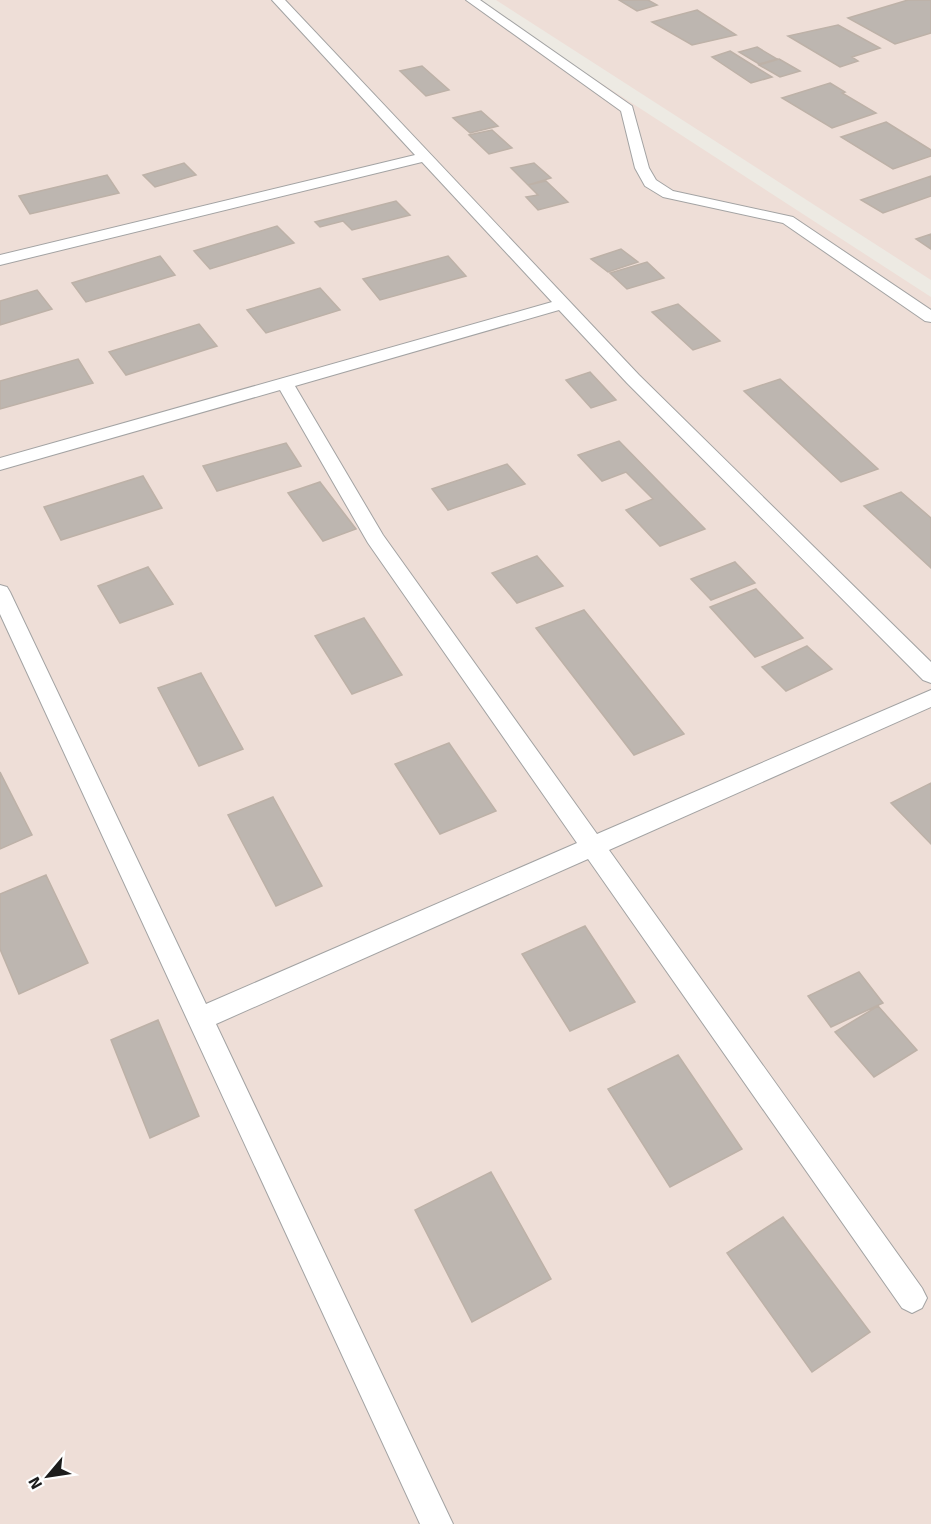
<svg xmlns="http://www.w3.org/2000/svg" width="931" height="1524" font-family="Signika,sans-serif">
	<rect width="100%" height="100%" fill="#edeae3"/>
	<path fill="#eeded7" d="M0 0H473L931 297V1524H0Z
		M496 0H931V280Z"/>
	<path fill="#bdb6b0" stroke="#bdb1a7" stroke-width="1.5" d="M619 0H648L657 5 637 11Z
		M908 0H931V33L895 44 848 18Z
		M697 10 736 35 692 45 652 22Z
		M838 25 880 48 852 57 858 61 840 67 788 36Z
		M757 47 777 59 759 64 739 52Z
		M730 51 772 77 751 83 712 57Z
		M779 59 800 71 780 77 759 65Z
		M422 66 449 90 426 96 400 71Z
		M830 83 845 92 842 93 876 113 832 128 782 98Z
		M481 111 498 126 470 133 453 118Z
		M886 122 931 150V156L893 169 841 137Z
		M492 130 512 148 489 154 469 135Z
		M184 163 196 175 155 187 143 175Z
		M534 163 551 178 528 185 511 168Z
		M107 175 119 193 30 214 19 196Z
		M931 176V196L883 213 861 200Z
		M546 181 568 202 538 210 526 197 538 195 528 185Z
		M396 201 410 215 352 230 343 221 320 227 315 222Z
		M277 226 294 243 210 269 194 251Z
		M931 234V249L916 239Z
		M621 249 638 262 608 272 591 259Z
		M160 256 175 275 86 302 72 283Z
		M448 256 466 276 380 300 363 279Z
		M647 262 664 278 627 289 610 273Z
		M320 288 340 310 266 333 247 310Z
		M37 290 52 309 0 325V301Z
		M678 304 720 341 693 350 652 312Z
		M199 324 217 346 126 375 109 352Z
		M78 359 93 383 0 409V381Z
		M590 372 616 400 591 408 566 380Z
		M780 379 878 469 841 482 744 391Z
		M619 441 705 529 660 546 626 510 653 499 626 472 602 481 578 455Z
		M286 443 301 466 217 491 203 466Z
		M507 464 525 484 448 510 432 489Z
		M143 476 162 508 61 540 44 507Z
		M320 482 356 529 323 541 288 493Z
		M901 492 931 518V568L864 506Z
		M537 556 563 586 517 603 492 573Z
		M735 562 755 583 711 600 691 579Z
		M148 567 173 604 120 623 98 586Z
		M756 589 803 638 755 657 710 607Z
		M584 610 684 734 634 755 536 628Z
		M364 618 402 675 352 694 315 636Z
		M807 646 832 669 786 691 762 667Z
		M201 673 243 749 199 766 158 688Z
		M449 743 496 811 440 834 395 764Z
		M0 772 32 835 0 849Z
		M931 783V844L891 803Z
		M273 797 322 886 276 906 228 815Z
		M46 875 88 963 19 994 0 949V894Z
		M585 926 635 1002 570 1031 522 954Z
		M859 972 883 1003 831 1027 808 996Z
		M878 1006 917 1050 874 1077 835 1032Z
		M158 1020 199 1116 150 1138 111 1040Z
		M678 1055 742 1149 670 1187 608 1089Z
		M491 1172 551 1279 472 1322 415 1210Z
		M783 1217 870 1332 812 1372 727 1253Z"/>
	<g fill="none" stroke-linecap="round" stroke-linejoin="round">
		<g stroke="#a3a3a3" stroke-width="2">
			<path id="lane" d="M272 0H285L639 375 931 662V683L923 680 627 383 559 310 295 386 383 535 597 834 931 690V707L609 850 922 1288 927 1298 922 1308 912 1313 902 1308 588 859 216 1024 453 1524H420L0 614V585L7 587 10 592 206 1004 577 843 368 543 280 390 0 470V458L552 302 422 162 0 265V255L415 155Z
				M466 0H480L632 106 649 168 656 180 673 191 793 217 931 310V322L925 321 783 223 663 197 645 186 635 168 621 111Z"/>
		</g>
		<use href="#lane" fill="#fff" fill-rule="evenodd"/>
	</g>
	<g transform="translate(48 1476) rotate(241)" stroke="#ffffff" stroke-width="4.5" paint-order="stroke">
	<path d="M0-4.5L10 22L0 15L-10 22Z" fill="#1c1c1c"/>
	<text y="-9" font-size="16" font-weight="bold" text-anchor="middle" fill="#1c1c1c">N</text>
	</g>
</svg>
